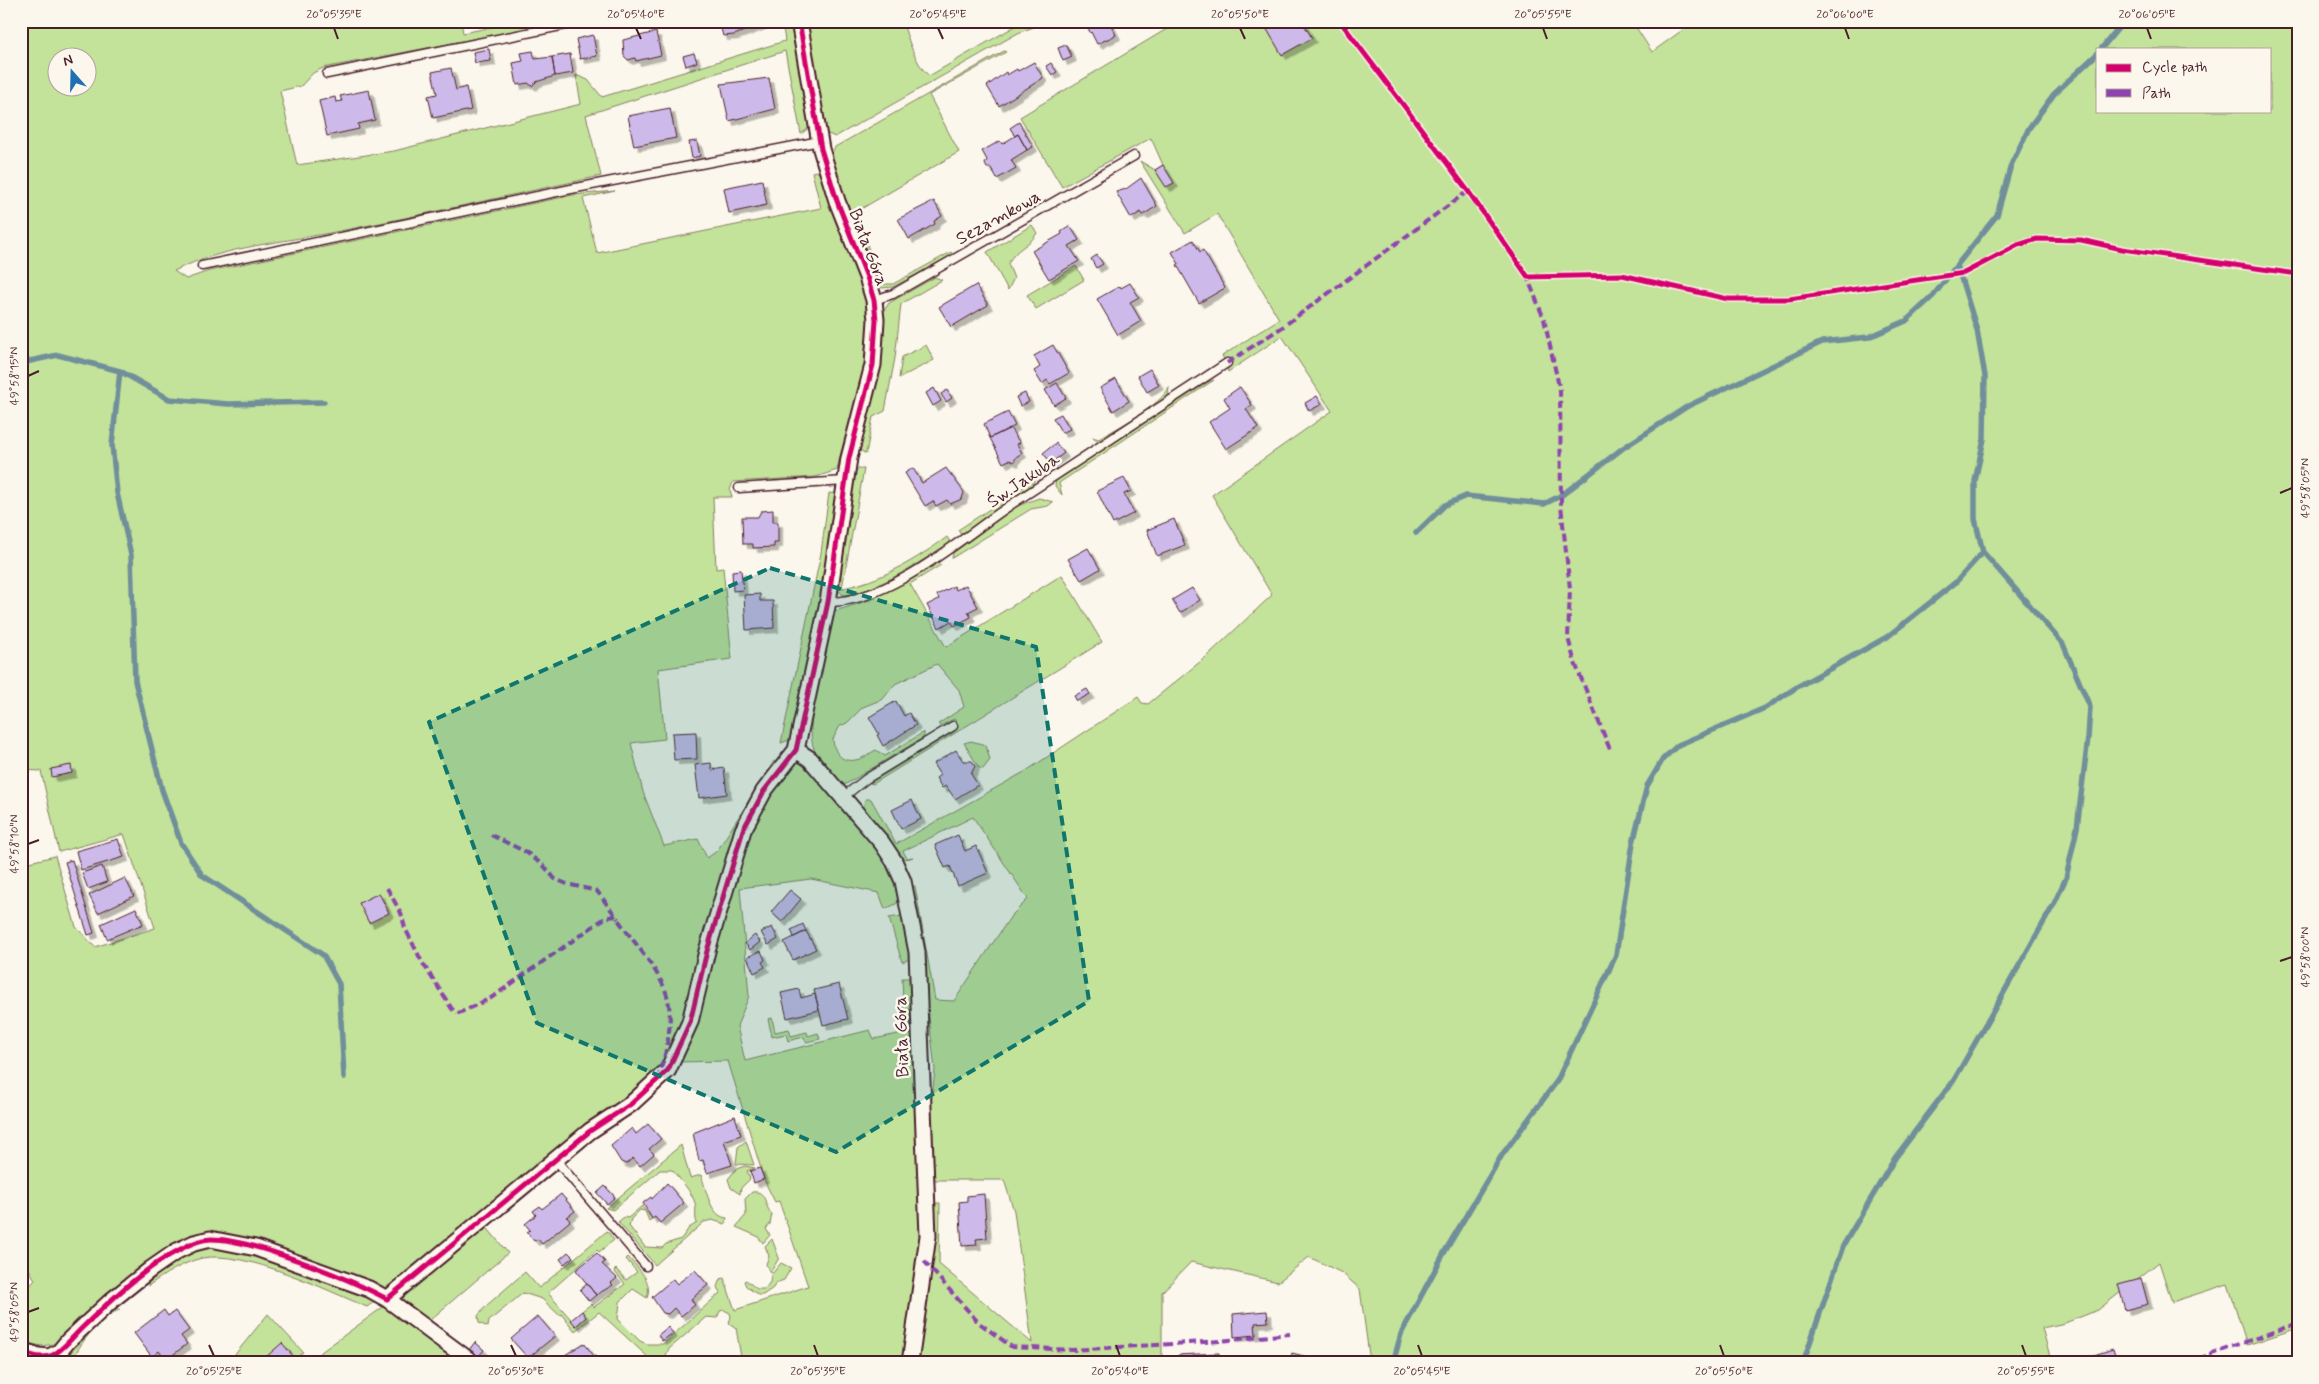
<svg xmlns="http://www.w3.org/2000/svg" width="2319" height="1384" font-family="Mynerve,sans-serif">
	<defs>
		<filter id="shadow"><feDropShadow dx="4.5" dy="4.5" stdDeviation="0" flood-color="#0004"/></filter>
	</defs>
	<rect width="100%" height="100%" fill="#fbf7ec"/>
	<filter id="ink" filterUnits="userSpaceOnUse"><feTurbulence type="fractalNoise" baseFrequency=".02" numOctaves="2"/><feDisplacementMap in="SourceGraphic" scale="10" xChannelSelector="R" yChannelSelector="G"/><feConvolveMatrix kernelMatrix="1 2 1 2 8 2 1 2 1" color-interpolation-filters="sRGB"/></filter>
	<g filter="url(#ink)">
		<path fill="#c3e29a" stroke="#868062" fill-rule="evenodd" d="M21 21H461L463 33 522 21H567L323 68 313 73 301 86 280 91 297 165 394 151 581 104 576 75 588 80 602 97 785 41 782 21H790L810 127 801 134 785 51 586 115 601 176C514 194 428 214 340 231 286 242 224 246 174 271L186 279 209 271 573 195 615 191 583 198 597 253 821 208 812 172 816 171 822 175C843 233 880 301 868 363 860 399 844 433 837 470L816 477 733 482 730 490 732 497H713L716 569 723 568 732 659 658 669 665 739 631 743 643 792 664 846 698 839 707 858 717 851 774 761 788 767 799 762C816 770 871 836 883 854 892 867 897 883 900 898L896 904 885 909 879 893 811 879 740 888 749 996 737 1026 745 1061 870 1030 874 1039 898 1034H915L921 1240 905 1363H742L736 1328 729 1323 731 1317 730 1313 724 1310 720 1311 717 1318 706 1317 669 1349 666 1355 670 1363H665L658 1355 651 1360 599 1312 575 1331 561 1314 559 1315 542 1299 523 1293 489 1321 488 1327 479 1323 478 1316 486 1306 525 1272 539 1288 607 1231 614 1240 599 1252 597 1250 548 1293 576 1325 586 1317 582 1311 591 1304 594 1307 625 1284 614 1271 616 1269 626 1280 637 1272 626 1259 628 1257C639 1269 653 1281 647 1298L633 1289 620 1302 618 1319 640 1341 647 1344H663L720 1293 717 1287 720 1279 724 1278 735 1310 808 1286 779 1201 775 1202 765 1182 728 1061 679 1062 664 1065 388 1289H380L207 1235 54 1344 42 1346 21 1342V1295L35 1280 21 1255V1009L25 1008 21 1002V864L55 856 76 927 95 947 155 928 124 834 59 852 41 771 21 770ZM58 58H88V88H58Z
			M803 21H902C909 40 914 62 929 76L1024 21H1039L1035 23 1036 26 1018 33 835 137 826 133Z
			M1180 21H1632L1652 52 1695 21H2298V1328L2247 1345 2228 1284 2172 1302 2159 1262 2098 1310 2065 1323 2042 1328 2052 1363H1364L1369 1355 1360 1289 1342 1273 1309 1257 1278 1282 1191 1262 1162 1292V1363H916L934 1203H940L939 1264 1032 1343 1014 1211 1004 1180H931L930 1114 935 1070 923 964 911 886H915L935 1000 954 1001 1011 916 1028 899 973 817 903 851 907 858 913 857C906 860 902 859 897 854L864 807V803L866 799H871L896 844 1026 771 1138 697 1142 703 1148 704 1206 657 1272 595 1212 495 1332 411 1282 336 1228 372 1227 363 1222 356 1279 319 1217 214 1185 233 1140 161 1155 170 1163 165 1151 138 1062 187 1020 117ZM2098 49H2270V111H2098Z
			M1004 51 1006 52 929 95 959 152 854 213 883 284H893L951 252 953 255 893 287 882 288 877 285 862 251 830 156 835 147Z
			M1032 225 1037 233C1030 246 1015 248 1008 264L1014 278 1008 290 987 252Z
			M1076 266 1084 280 1036 309 1027 295Z
			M935 277 942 280 901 304 895 358 885 411 873 417 866 454 858 449 881 348 883 312 889 303Z
			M926 345 934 360 899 378 902 357Z
			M1214 380 1059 483 1062 495 1055 486 1056 480 1208 382Z
			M1169 387 1168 397 1098 442 1092 437 1099 439C1116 428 1162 405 1169 387Z
			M856 469H864L842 588C879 582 917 559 947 537L951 543C920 561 878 592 843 595L836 588 853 472Z
			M1035 479 1032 485 961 535 958 530Z
			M829 493 837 494 820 603 795 738 781 743 821 553Z
			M1039 498 1053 502 1048 506 1031 509 952 558 953 553 1017 506Z
			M937 563 941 565 910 584 946 647 1062 575 1102 642 873 784 870 783 954 732 958 728 957 722 954 719 940 726 938 724 964 707 959 690 937 664 895 684 883 699 863 707 847 723 840 726 833 739C834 756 845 765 862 758 867 756 871 752 876 750L885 756 924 732V737L846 784 842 785C832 774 820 763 814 749 803 722 825 642 832 612L873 599Z
			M971 741 986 745 990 760 983 769 979 768 964 743Z
			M901 916 904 918 912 955 910 959 902 962 889 918Z
			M902 978H913L915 1023H904Z
			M772 1018 775 1032 789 1029 791 1036 807 1032 808 1036 818 1033 820 1039 806 1042 804 1037 788 1041 786 1034 772 1037 768 1019Z
			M746 1141 754 1165 736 1164 738 1147Z
			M681 1145 690 1178 701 1175C706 1188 710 1217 727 1218L725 1224 712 1220 704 1222 655 1265 618 1222 624 1217 628 1218 642 1206 652 1219 649 1221 645 1211 640 1210 631 1219 629 1226 645 1247 662 1248 666 1244 681 1239 689 1228 697 1223C694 1216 697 1210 695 1203 692 1192 679 1178 672 1170H660L613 1210 606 1208Z
			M745 1166 755 1168 747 1171 750 1179 741 1188 740 1194 731 1188 728 1179 736 1169Z
			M752 1192C768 1190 763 1206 772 1214L770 1224 766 1229 770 1235 763 1243 757 1236 736 1227 746 1215 745 1199Z
			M484 1224 508 1253 430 1320 486 1363H480L404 1307 403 1294Z
			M772 1239 779 1258 770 1273 766 1264 769 1256 765 1246Z
			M206 1246 233 1247 319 1276 375 1301 367 1307C326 1290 246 1250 202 1258 184 1262 163 1275 148 1286L151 1275 179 1256Z
			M781 1263 791 1268 784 1280 776 1283 773 1288 763 1295H758L746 1286 744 1281 746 1280 757 1289H765L770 1282 771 1275Z
			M114 1307 120 1310C101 1315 79 1344 71 1363H61L65 1353Z
			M383 1307 465 1363H306Z
			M268 1314 303 1352 290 1363H228Z"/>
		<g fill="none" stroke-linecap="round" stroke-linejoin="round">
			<path stroke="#708f9a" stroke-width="5.5" d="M2101 49 2124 21
				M21 363 58 355 120 371 169 399 228 404 324 402
				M120 371 112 445 117 493 131 555 135 681 162 790 181 843 202 875 323 955 339 984 344 1077
				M1416 533 1445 505 1466 496 1544 504 1562 495 1623 448 1688 406 1822 342 1869 337 1906 321 1933 296 1957 265
				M1393 1363 1401 1334 1444 1253 1502 1155 1557 1081 1616 955 1633 843 1647 786 1663 759 1678 745 1765 708 1797 687 1887 637 1956 582 1983 552
				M1803 1363 1843 1246 1895 1158 1954 1080 2053 906 2066 878 2077 828 2088 738 2090 707 2063 644 1983 552 1975 519V481L1984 439 1985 376 1977 330 1957 265 1997 215 2011 165 2029 128 2054 94 2098 53"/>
		</g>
		<path fill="#cebaea" stroke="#4a1f2b" filter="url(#shadow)" d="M719 21H772L734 35 723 36Z
			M1086 21H1109L1116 35 1097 44 1091 32 1090 33Z
			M1262 21H1302L1312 38 1282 55Z
			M656 32 661 55 636 61 635 58 628 60 624 56 623 40Z
			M593 35 597 56 580 59 576 39Z
			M1066 45 1072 57 1063 61 1058 48Z
			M489 49 491 61 475 63 473 52Z
			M533 51 535 59 552 57 555 76 536 82 532 86 528 83 517 85 513 63 523 61 521 53Z
			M694 53 697 62 686 66 683 56Z
			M570 54 573 73 555 76 552 57Z
			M1034 62 1043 78 999 106 987 86 1006 72 1007 75 1017 69 1018 71Z
			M1051 63 1057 72 1052 75 1046 66Z
			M451 68 456 90 466 87 471 110 433 118 428 96 437 94 432 72Z
			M769 78 775 109 729 121 721 84Z
			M369 90 375 120 358 124 359 129 327 136 319 101 335 97 336 102 342 101 340 96Z
			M670 108 676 138 634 146 628 116Z
			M1019 122 1033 147 1027 150 1018 134 1015 136 1010 128Z
			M1018 134 1027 150 1011 160 1016 168 997 179 991 168H987L985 164 987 160 982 151 1000 141 1002 144Z
			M697 141 700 156 692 158 689 142Z
			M1163 165 1174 183 1166 187 1155 170Z
			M1141 178 1157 206 1143 215 1141 212 1131 218 1116 192 1126 189Z
			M762 180 767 205 729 213 724 188Z
			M934 201 942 216 934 221 935 224 909 239 898 219Z
			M1070 226 1079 240 1069 246 1079 261 1049 279 1032 251 1062 234 1061 232Z
			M1193 240 1200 252 1203 250 1225 288 1199 303 1177 265 1179 264 1172 252Z
			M1097 255 1103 264 1096 268 1091 259Z
			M1130 283 1139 297 1130 302 1141 321 1118 335 1097 299 1120 286 1121 288Z
			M976 285 988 305 951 327 939 307Z
			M1053 345 1069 373 1050 384 1047 380 1042 384 1034 371 1040 367 1034 356Z
			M1150 369 1159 385 1147 392 1138 376Z
			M1116 379 1129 401 1113 411 1100 388Z
			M1057 383 1066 398 1054 405 1045 390Z
			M1240 387 1252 405 1246 409 1258 428 1226 449 1209 422 1230 408 1224 398Z
			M934 388 941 401 933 406 926 393Z
			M947 390 952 398 946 402 941 394Z
			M1025 393 1029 402 1020 406 1016 397Z
			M1317 396 1322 404 1309 411 1305 403Z
			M1008 412 1015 426 990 438 984 424Z
			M1061 414 1070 429 1062 433 1053 418Z
			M1010 428 1020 443 1017 444 1022 453 1016 457 1014 462 1009 460 1003 463 990 438Z
			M1056 443 1064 453 1051 463 1043 453Z
			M913 468 922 483 946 468 964 492 962 499 950 504 947 500 936 506 933 501 925 506 905 473Z
			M1124 478 1131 491 1124 494 1134 513 1113 524 1097 491Z
			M773 510V522H778V543H774V547L753 548V544H743L742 517H758L761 511Z
			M1174 519 1185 545 1157 556 1147 530Z
			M1088 548 1100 569 1081 580 1068 559Z
			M741 570 743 590 733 591 732 571Z
			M966 585 978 607 968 612 971 617 954 626 951 621 939 628 927 605 939 599 937 595 954 586 956 590Z
			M1192 588 1200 600 1180 613 1172 600Z
			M760 594V601H773L774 628 746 630 744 595Z
			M1087 689 1090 694 1077 701 1074 696Z
			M896 701 904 716 909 713 916 725 883 746 877 735 879 734 869 717Z
			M696 732 697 759 674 760 672 733Z
			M956 750 963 761H972L975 766 971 774 978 785 955 799 946 786 942 788 936 778 940 775 933 764Z
			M711 763 712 770 724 768 727 794 699 798 695 765Z
			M71 765 72 773 52 777 51 769Z
			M912 800 921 819 901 829 892 810Z
			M958 835 965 851 976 846 988 873 958 886 950 866 945 868 935 845Z
			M118 839 124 857 81 870 76 851Z
			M72 860 94 933 88 935 65 862Z
			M102 866 107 882 88 889 82 873Z
			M125 878 134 896 98 913 89 895Z
			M790 890 801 899 782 922 771 912Z
			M379 893 389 913 369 923 359 903Z
			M136 908 143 924 107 939 101 924Z
			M803 924 806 931 794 937 791 930Z
			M772 927 778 939 768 945 761 932Z
			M806 931 816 949 793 960 784 942Z
			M755 935 760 942 750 950 745 943Z
			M761 951 765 960 762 962 765 967 754 973 747 957Z
			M839 984 848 1019 823 1025 814 990Z
			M799 989 801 998 815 994 819 1010 787 1018 781 993Z
			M735 1116 741 1135 724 1141 732 1165 707 1173 703 1160 699 1161 693 1133Z
			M648 1124 661 1139 649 1149 654 1154 640 1166 633 1158 626 1164 621 1162 611 1146 632 1128 636 1134Z
			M760 1168 764 1179 754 1183 750 1171Z
			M667 1183 684 1203 660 1223 655 1217 652 1219 643 1203 651 1197 652 1199Z
			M605 1186 615 1197 607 1204 597 1193Z
			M561 1194 575 1211 567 1217 570 1221 542 1244 538 1239 534 1241 527 1232 530 1230 525 1224 536 1215 533 1211 540 1206 542 1209Z
			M984 1194 987 1238 976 1239 977 1245 962 1246 959 1202 967 1201V1196Z
			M568 1252 573 1257 564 1264 560 1259Z
			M597 1253 605 1262 602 1264 617 1278 611 1283 613 1285 596 1295 576 1270Z
			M695 1270 708 1285 691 1299 695 1305 681 1316 674 1308 668 1314 663 1313 652 1297 673 1279 677 1284Z
			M2141 1278 2148 1304 2125 1310 2118 1284Z
			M587 1284 596 1295 589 1301 580 1290Z
			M164 1310 168 1316 175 1311 189 1330 181 1336 187 1344 166 1360 159 1351 152 1357 134 1333Z
			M582 1311 586 1317 576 1326 571 1320Z
			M1267 1311 1268 1322 1255 1323 1256 1335 1234 1337 1233 1314Z
			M538 1316 555 1336 528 1358 511 1339Z
			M668 1327 673 1333 662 1341 658 1335Z
			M475 1342 484 1350 478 1357 469 1350Z
			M282 1343 293 1356 286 1363H259Z
			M584 1343 598 1361 597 1363H560L566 1358 565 1355Z
			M2113 1349 2117 1362 2079 1363 2078 1360Z
			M1219 1353 1220 1363H1178V1355Z
			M1292 1353 1331 1363H1289Z"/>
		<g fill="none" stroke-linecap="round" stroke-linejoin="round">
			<g stroke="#4a1f2b" stroke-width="11">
				<path id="lane" d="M327 74 585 21
					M202 266 571 189 820 141
					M874 300 893 294 1134 156
					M739 488 845 481
					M828 602C890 603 965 535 1015 502 1086 456 1156 409 1227 363
					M843 797 866 779 953 726
					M555 1159 646 1266"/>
			</g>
			<g stroke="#4a1f2b" stroke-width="19">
				<path id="street" d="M796 750 810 759 882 843 894 861 903 881 917 952 928 1236 910 1363
					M387 1299 590 1131 631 1104 668 1070 690 1022 707 951 743 830 764 791 796 750 828 602 849 458 873 365 876 320 874 300 867 277 837 201 821 149 799 21
					M21 1350 39 1356 49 1357 59 1352 68 1341 112 1300 151 1269 177 1251 194 1243 210 1239 256 1248 369 1289 387 1299 473 1363"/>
			</g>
			<use href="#lane" stroke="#fbf7ec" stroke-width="8"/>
			<use href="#street" stroke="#fbf7ec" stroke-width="15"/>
			<path stroke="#8e44ad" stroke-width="4" stroke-dasharray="8 4" stroke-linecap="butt" d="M1526 274 1544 319 1560 391 1561 505 1570 589 1568 638 1575 663 1611 752
				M1227 363 1281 328 1468 191
				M491 835 526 852 544 866 555 879 567 884 597 891 618 919
				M387 888 401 913 405 928 422 962 452 1009 459 1013 491 998 605 918 614 916 619 921C633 941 652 962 663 985 676 1011 668 1048 659 1075
				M924 1261 978 1322 1012 1347 1072 1350 1220 1341 1290 1334
				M2187 1363 2298 1323"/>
			<g stroke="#fbf7ec" stroke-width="8">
				<path id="cycleway" d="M1340 21 1468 191 1528 277 1622 275 1728 299H1789L1964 273 2018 245 2037 239 2081 240 2122 249 2298 274
					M21 1350C29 1355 40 1359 50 1356 61 1353 75 1334 84 1326 112 1299 144 1268 179 1250 188 1245 200 1239 211 1239 252 1239 350 1279 387 1299L590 1131 631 1104 668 1070 690 1022 707 951 743 830 764 791 796 750 828 602 849 458 873 365 876 320 874 300 867 277 837 201 821 149 799 21"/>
			</g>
			<use href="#cycleway" stroke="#d6006c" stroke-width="5"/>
		</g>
	</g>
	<path fill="#0f766e" fill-opacity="0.2" stroke="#0f766e" stroke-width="4" stroke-dasharray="10 6" stroke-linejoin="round" d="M770 568 1036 647 1089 1001 836 1152 537 1023 429 722Z"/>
	<path fill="none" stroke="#4a1f2b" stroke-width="2" d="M334 28 338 39M636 28 641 39M938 28 943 39M1240 28 1245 39M1543 28 1547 39M1845 28 1849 39M2147 28 2151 39M28 376 39 371M2280 493 2292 488M28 844 39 840M2280 961 2292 957M28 1312 39 1308M209 1345 214 1356M511 1345 516 1356M814 1345 818 1356M1116 1345 1120 1356M1418 1345 1422 1356M1720 1345 1724 1356M2022 1345 2026 1356"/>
	<g text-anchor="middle" stroke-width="5" stroke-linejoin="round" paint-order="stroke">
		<g font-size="18" fill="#4a1f2b" stroke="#fbf7ec">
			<text transform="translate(998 217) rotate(-29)" y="6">Sezamkowa</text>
			<text transform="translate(869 247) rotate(69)" y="6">Biała Góra</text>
			<text transform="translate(1023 480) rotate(-34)" y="6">Św.Jakuba</text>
			<text transform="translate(901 1037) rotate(-92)" y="6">Biała Góra</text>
		</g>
	</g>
	<rect width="2319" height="1384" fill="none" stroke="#fbf7ec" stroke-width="55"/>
	<rect x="2096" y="48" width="175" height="65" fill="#fbf7ec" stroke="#b4a19f"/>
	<rect x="2106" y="64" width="25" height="8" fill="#d6006c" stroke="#b4a19f"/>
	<text x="2142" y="72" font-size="15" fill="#4a1f2b">Cycle path</text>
	<rect x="2106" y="89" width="25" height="8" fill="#8e44ad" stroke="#b4a19f"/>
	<text x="2142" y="98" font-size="15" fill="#4a1f2b">Path</text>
	<g transform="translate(72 72) rotate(340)"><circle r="24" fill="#fbf7ec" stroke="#b4a19f"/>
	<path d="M0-4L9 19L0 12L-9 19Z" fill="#1f6fb2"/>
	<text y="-8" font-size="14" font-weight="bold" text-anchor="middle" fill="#4a1f2b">N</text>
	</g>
	<rect x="28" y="28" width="2264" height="1328" fill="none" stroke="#4a1f2b" stroke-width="2"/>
	<g font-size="12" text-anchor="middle" fill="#4a1f2b">
		<text x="334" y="18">20°05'35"E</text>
		<text x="636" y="18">20°05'40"E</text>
		<text x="938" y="18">20°05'45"E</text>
		<text x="1240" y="18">20°05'50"E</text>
		<text x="1543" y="18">20°05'55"E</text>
		<text x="1845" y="18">20°06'00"E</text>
		<text x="2147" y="18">20°06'05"E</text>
		<text transform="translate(14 376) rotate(-90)" y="4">49°58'15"N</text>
		<text transform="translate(2305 488) rotate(-90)" y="4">49°58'05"N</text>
		<text transform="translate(14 844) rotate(-90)" y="4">49°58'10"N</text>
		<text transform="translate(2305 957) rotate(-90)" y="4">49°58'00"N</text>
		<text transform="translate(14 1312) rotate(-90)" y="4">49°58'05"N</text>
		<text x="214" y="1375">20°05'25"E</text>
		<text x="516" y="1375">20°05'30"E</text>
		<text x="818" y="1375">20°05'35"E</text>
		<text x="1120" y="1375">20°05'40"E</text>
		<text x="1422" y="1375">20°05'45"E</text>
		<text x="1724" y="1375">20°05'50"E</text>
		<text x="2026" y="1375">20°05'55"E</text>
	</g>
</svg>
